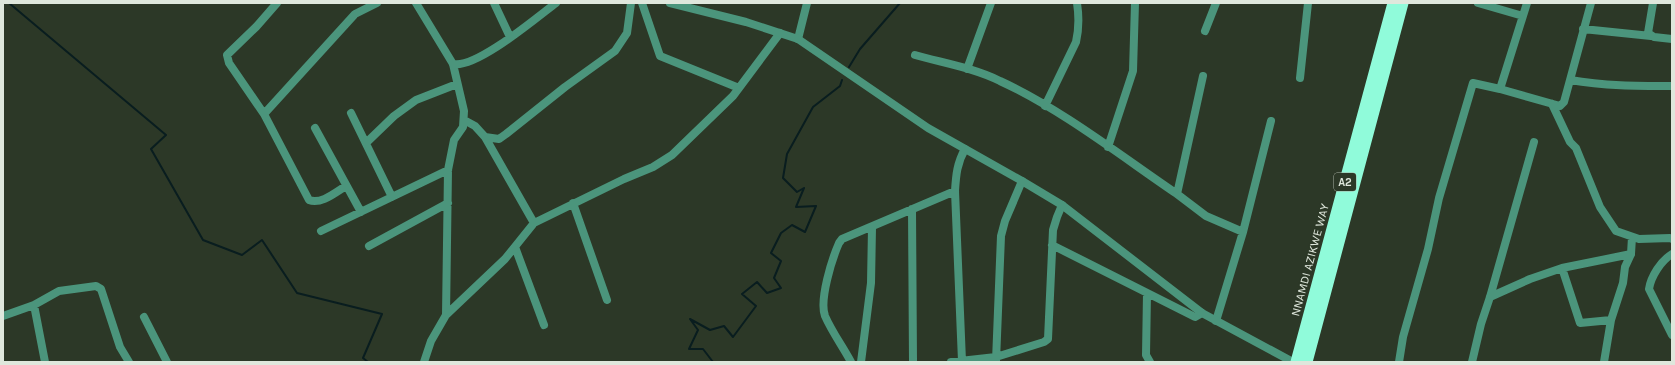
<svg xmlns="http://www.w3.org/2000/svg" width="1675" height="365" font-family="Karla,sans-serif">
	<rect width="100%" height="100%" fill="#2c3827"/>
	<g fill="none" stroke-linecap="round" stroke-linejoin="round">
		<path stroke="#091d1f" stroke-width="2" d="M9 3 166 135 151 149 203 240 242 255 262 240 297 293 382 314 363 358 368 362
			M849 67 860 49 900 3
			M713 362 703 349H689L698 330 690 319 710 330 724 326 733 337 756 306 742 294 757 282 767 293 781 288 774 278 781 261 771 253 781 233 792 225 805 232 816 206 796 207 804 188 797 192 783 178 787 154 813 107 840 86 842 80"/>
		<path stroke="#4b957c" stroke-width="8" d="M277 3 256 27 227 55 229 63 264 114 355 14 377 3
			M416 3 453 64 464 111 463 127 454 140 448 170 446 315
			M494 3 510 37
			M642 3 660 56 739 88
			M1478 3 1523 16
			M1527 3 1500 89 1560 106 1564 102 1591 3
			M1653 3 1648 33 1654 37 1672 39
			M1583 29 1651 36
			M1205 31 1216 3
			M798 39 807 3
			M915 55C943 63 974 68 1000 81 1061 109 1121 156 1177 194
			M453 64C476 69 536 18 556 3
			M967 69 991 3
			M1203 76 1177 194 1206 216 1243 232
			M1300 78 1308 3
			M1570 80C1604 86 1637 86 1672 86
			M1552 104 1570 142 1576 148 1600 207 1616 231 1639 239 1670 238 1672 239
			M1045 106 1076 42C1079 29 1079 16 1077 3
			M351 113 392 197
			M264 114 309 200C321 205 336 192 346 186
			M464 120 475 126 485 137 499 139 506 134 565 87 615 51 627 33 631 3
			M315 128 361 212
			M485 137 534 223
			M366 143 394 116 416 100 457 84
			M1108 147 1133 71 1135 3
			M573 203 607 300
			M912 209 913 362
			M321 231 448 170
			M1052 245 1195 317 1202 313
			M369 246 448 203
			M515 247 544 325
			M1672 254C1661 261 1651 276 1649 289L1672 335
			M1562 268 1580 323 1611 320
			M1147 293 1146 355 1150 362
			M1490 297 1530 279 1562 268 1631 254
			M34 305 45 362
			M3 316 34 305 59 291 96 286 101 289 120 347 129 362
			M144 317 167 362
			M1216 321 1243 232 1271 121
			M962 361 955 191C956 175 957 163 965 149
			M996 361 1001 236 1005 221 1022 181
			M424 362 431 341 446 315 505 259 534 223 624 179 653 167 672 155 733 96 780 33
			M851 362C843 347 832 332 825 316 819 300 832 259 839 243L842 239 955 191
			M861 362 871 283 872 228
			M951 362 996 357 1044 342 1048 339 1053 230 1057 217 1062 205
			M1399 362 1403 337 1428 249 1439 198 1473 83 1500 89
			M1472 362 1481 324 1490 297 1534 142
			M1604 362 1611 320 1623 283 1625 267 1631 254 1632 237"/>
		<path stroke="#4b957c" stroke-width="8" d="M670 3 746 22 798 39 928 128 1022 181 1062 205 1202 313 1293 362"/>
		<path stroke="#90fbda" stroke-width="11" d="M1296 362 1393 3
			M1307 362 1403 3"/>
	</g>
	<g text-anchor="middle" stroke-width="3" stroke-linejoin="round" paint-order="stroke">
		<rect fill="#2c3827" stroke="#a9b2a6" stroke-width="1" x="1334" y="173" width="22" height="18" rx="3"/>
		<g font-size="11" font-weight="bold" fill="#dfe7dc">
			<text x="1345" y="186">A2</text>
		</g>
		<g font-size="12" fill="#dfe7dc" stroke="#2c3827">
			<text transform="translate(1310 260) rotate(-75)" y="4">NNAMDI AZIKWE WAY</text>
		</g>
	</g>
	<rect width="1675" height="365" fill="none" stroke="#dfe7dc" stroke-width="8"/>
</svg>
